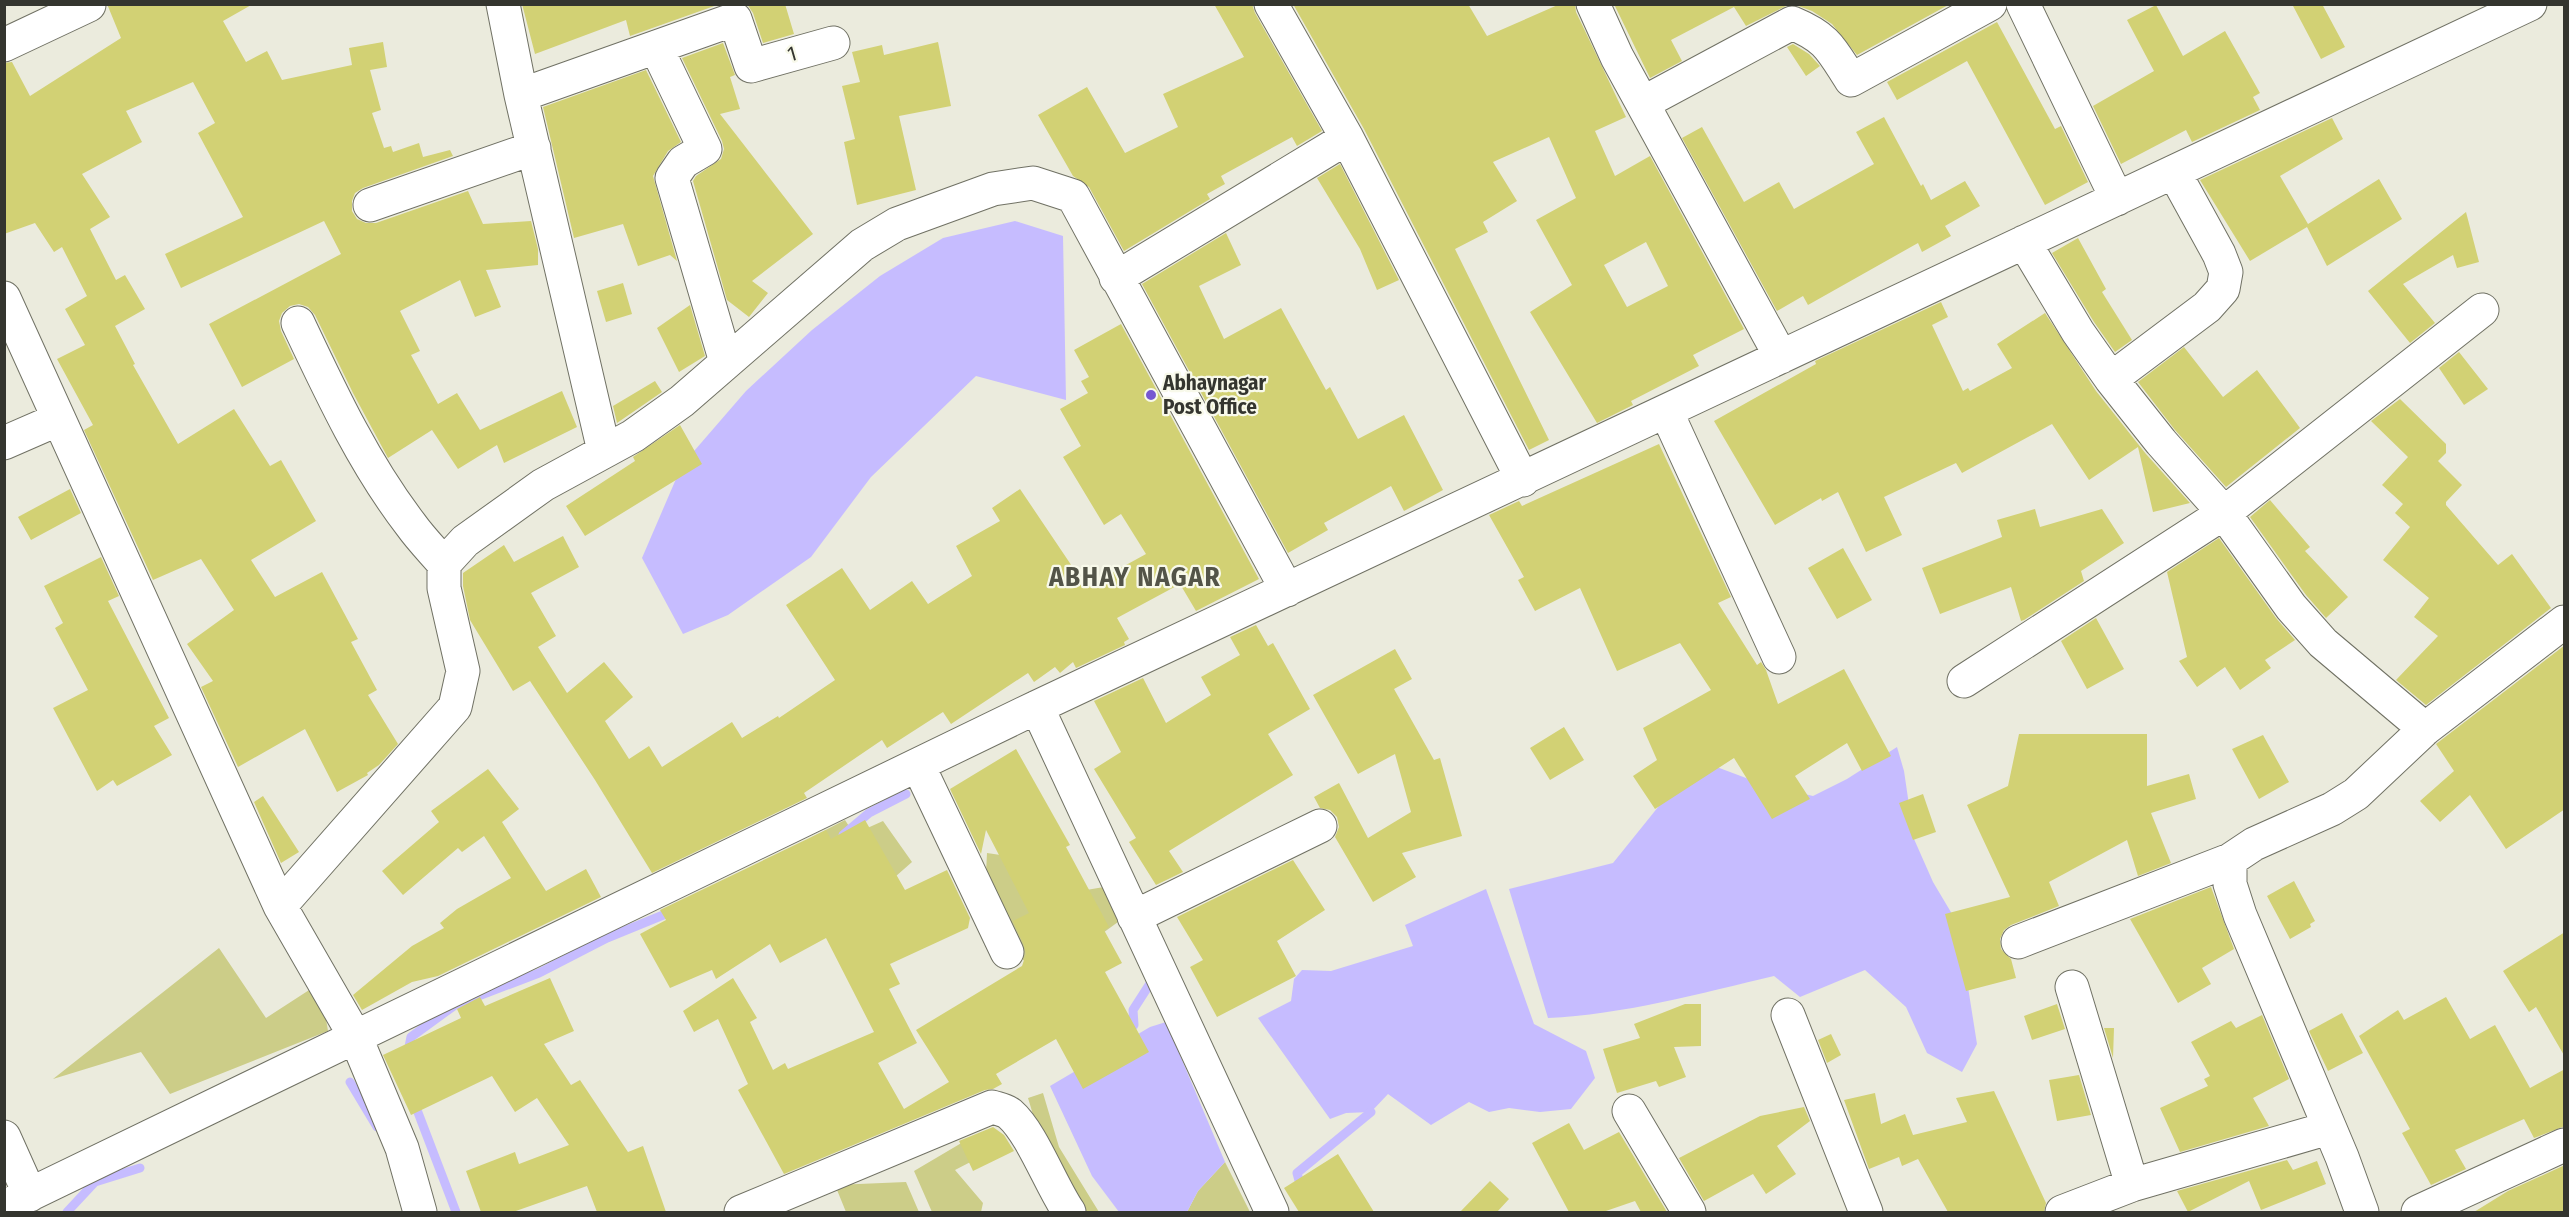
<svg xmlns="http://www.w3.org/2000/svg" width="2569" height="1217" font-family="'Fira Sans Condensed',sans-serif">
	<rect width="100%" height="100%" fill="#ebebdd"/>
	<path fill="#cccd88" d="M845 820 854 834 883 821 912 862 887 884 812 837Z
		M987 853 1014 857 1027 900 1104 887 1118 922 1096 938 1049 988 1015 951 985 894Z
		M219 948 266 1018 320 983 328 1031 170 1094 141 1052 53 1079Z
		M1043 1093 1059 1147 1099 1212H1078L1044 1151 1028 1098Z
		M975 1135 984 1155 955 1170 983 1203 981 1212H932L914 1171Z
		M1225 1162 1250 1212H1187L1198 1191Z
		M906 1182 919 1212H846L835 1185Z"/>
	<path fill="#c6bcff" d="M1015 221 1063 236 1066 400 976 376 871 477 811 557 728 615 683 634 642 558 682 465 746 391 812 330 880 276 943 238Z
		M1897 747 1904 771 1914 839 1933 882 1958 924 1977 1044 1962 1072 1927 1053 1906 1007 1865 970 1800 997 1774 976C1702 993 1621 1015 1548 1018L1509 889 1613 863 1671 791 1706 763 1762 784 1813 796 1847 779Z
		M1486 889 1534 1024 1586 1051 1595 1078 1571 1109 1540 1112 1509 1108 1489 1112 1469 1102 1431 1125 1388 1094 1371 1112 1346 1113 1330 1119 1258 1018 1291 1001 1294 979 1302 970 1331 971 1413 946 1405 925Z
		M1166 1022 1225 1162 1198 1191 1187 1212H1119L1092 1176 1050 1086 1150 1027Z"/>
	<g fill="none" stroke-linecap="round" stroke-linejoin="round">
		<path stroke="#c6bcff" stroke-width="9" d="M843 835 869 813 906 794
			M1126 1033 1134 1025 1133 1010 1151 982 1149 976
			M408 1052 411 1037 455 1005 539 973 607 938 673 911
			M350 1082 377 1127
			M414 1102 456 1212
			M1301 1188 1297 1173 1371 1112
			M67 1212 95 1182 140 1168"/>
	</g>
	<path fill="#d2d174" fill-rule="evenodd" d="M107 4H253L223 21 246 62 267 51 282 80 352 65 349 48 383 42 387 67 370 70 381 110 372 113 384 148 391 146 393 152 419 143 423 157 450 150 453 156 363 188 355 193 352 201V211L357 219 366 223H376L468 191 483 224 531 221 538 249V265L486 270 501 307 475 317 460 280 400 311 420 351 411 355 438 404 457 393 480 430 562 391 577 427 504 463 497 445 458 469 432 430 388 458 353 393 315 315 308 307 299 304 290 306 282 313 279 321 281 331 294 359 242 387 209 324 341 254 324 221 181 288 165 254 243 217 198 133 215 123 193 82 126 111 142 142 82 174 110 217 90 229 116 280 125 275 145 309 115 326 135 364 133 365 178 444 234 409 270 466 281 460 316 521 251 560 275 597 322 572 358 639 351 642 377 690 368 695 398 744 379 765 367 773 368 775 337 792 305 729 238 767 201 687 213 681 187 644 234 610 201 559 153 580 84 430 93 425 57 359 85 345 65 309 87 296 62 247 54 252 35 223 4 234V63L12 62 30 96 121 38Z
		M522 4H720L630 36 626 20 535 54Z
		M747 4H785L794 34 763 43 753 13Z
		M1214 4H1252L1255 13 1322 131 1297 146 1292 137 1221 176 1225 184 1207 194 1210 199 1124 251 1089 187 1073 176 1038 115 1087 87 1125 153 1178 127 1163 94 1244 57Z
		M1293 4H1468L1487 36 1560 4H1575L1576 12 1626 117 1595 131 1615 176 1650 156 1744 329 1693 355 1699 366 1631 401 1633 405 1597 423 1530 312 1572 285 1536 220 1576 198 1549 137 1493 162 1517 201 1483 222 1488 232 1455 249 1549 440 1529 450 1364 129ZM1646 242 1668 286 1627 307 1604 265Z
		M1614 4H1790L1746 26 1734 7 1671 40 1682 61 1650 78Z
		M1793 4H1950L1857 55 1832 24 1812 11Z
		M2292 4H2322L2345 47 2321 59Z
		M2156 5 2183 56 2225 31 2260 93 2253 97 2260 110 2192 142 2186 130 2121 164 2093 106 2154 71 2127 20Z
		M1997 22 2055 129 2061 126 2088 182 2045 205 1967 61 1897 100 1887 82Z
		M938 42 951 106 899 116 916 190 857 205 844 142 855 139 842 86 860 82 852 52 882 45 884 55Z
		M723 43 735 75 730 77 740 109 720 114 813 234 752 281 768 293 749 317 727 300 693 181 696 176 721 159 724 149 722 141 682 58Z
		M1793 44 1809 54 1820 66 1806 76 1787 47Z
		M646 70 681 142 668 151 653 176 677 261 670 255 638 266 623 224 574 238 543 107Z
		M1884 117 1921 186 1923 184 1931 200 1965 181 1980 206 1945 226 1951 236 1922 252 1918 243 1808 305 1803 296 1777 311 1682 138 1702 127 1744 202 1779 182 1794 209 1874 164 1856 132Z
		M2332 118 2343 139 2280 176 2308 224 2379 179 2402 219 2327 266 2307 227 2250 261 2200 180Z
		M1340 164 1399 280 1377 290 1360 249 1317 178Z
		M2466 212 2479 262 2457 268 2453 255 2403 284 2435 323 2410 343 2368 291Z
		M1226 233 1241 265 1199 286 1224 339 1281 308 1326 390 1330 387 1358 439 1404 415 1443 490 1404 511 1391 486 1324 523 1328 530 1288 553 1142 284Z
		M2078 238 2106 289 2102 292 2132 340 2115 352 2094 322 2052 253Z
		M623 283 632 314 606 322 597 291Z
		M1941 302 1948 317 1932 325 1963 391 1968 388 1970 391 2012 368 1997 344 2045 313 2096 391 2146 454 2190 503 2153 512 2138 447 2089 480 2052 424 1962 473 1956 463 1884 497 1902 535 1866 552 1838 492 1822 501 1821 498 1775 525 1714 421 1816 364 1815 361Z
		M690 305 705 356 679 372 657 328Z
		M1121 324 1259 579 1196 611 1180 584 1117 618 1129 639 1124 642 1125 645 1076 668 1073 662 1060 673 1055 667 1034 682 1028 673 951 724 943 712 887 748 882 740 804 793 807 798 652 873 595 780 530 681 513 691 470 620 463 586V573L504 545 514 562 563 536 579 567 531 593 556 636 538 647 567 693 604 662 633 697 605 721 629 759 649 746 662 767 732 722 742 738 778 716 779 718 835 680 786 605 842 568 870 610 912 581 928 604 972 576 956 546 1000 521 992 508 1020 489 1086 587 1146 554 1121 514 1104 525 1063 457 1081 446 1060 409 1088 393 1081 381 1089 377 1074 350Z
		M2184 347 2223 397 2257 370 2300 428 2226 487 2175 430 2138 382Z
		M2459 352 2488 389 2464 405 2439 368Z
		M655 381 662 392 617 423 613 406Z
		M2400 399 2446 444V453L2438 461 2462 485 2446 502V505L2498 565 2512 554 2551 608 2426 705 2396 680 2438 636 2414 617 2429 598 2383 560 2410 527 2395 513 2403 504 2382 485 2408 457 2371 421Z
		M680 425 702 464 585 536 566 506 635 461 633 457Z
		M1659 444 1731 597 1718 603 1757 665 1761 662 1766 670 1778 704 1844 669 1891 756 1862 771 1847 743 1795 776 1810 799 1772 819 1734 758 1655 809 1633 776 1657 760 1643 728 1711 690 1680 643 1617 671 1580 588 1535 611 1518 580 1524 577 1489 515 1519 501 1522 506Z
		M70 489 81 513 31 540 18 517Z
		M2270 500 2310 547 2305 551 2348 597 2326 618 2306 595 2250 517Z
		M2035 509 2040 527 2102 509 2124 543 2081 571 2084 581 2024 620 2021 621 2011 587 1940 614 1922 568 2002 537 1997 520Z
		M2219 538 2276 618 2295 640 2265 660 2271 668 2240 690 2225 667 2197 687 2179 661 2187 657 2167 572Z
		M1843 548 1872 600 1837 619 1808 568Z
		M101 557 119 596 108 601 169 718 154 726 172 755 117 786 113 780 97 791 53 708 88 690 55 628 63 623 44 586Z
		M2096 618 2124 669 2087 689 2061 641Z
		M1256 625 1268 646 1273 643 1310 709 1268 734 1293 775 1169 851 1183 872 1156 885 1129 842 1136 838 1094 769 1121 752 1094 701 1143 678 1166 723 1211 695 1201 677 1240 655 1230 637Z
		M2565 645V809L2506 849 2470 795 2440 822 2420 801 2454 771 2436 744Z
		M1395 649 1412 679 1394 689 1434 760 1440 758 1462 836 1402 853 1416 877 1373 902 1335 837 1339 827 1337 817 1330 810 1320 808 1314 797 1339 783 1368 838 1411 812 1395 754 1358 774 1313 695Z
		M1564 727 1584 760 1550 780 1530 748Z
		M2019 734H2147V786L2189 774 2196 799 2151 813 2171 863 2138 876 2127 840 2049 882 2059 906 2011 925 2004 930 2000 939 2001 949 2011 959 2016 978 1966 991 1945 914 2010 897 1967 805 2008 786Z
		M2263 735 2289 782 2259 799 2232 749Z
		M1016 749 1070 845 1066 847 1109 927 1104 930 1122 963 1105 972 1149 1052 1083 1089 1056 1039 996 1074 1002 1084 993 1089 985 1090 784 1174 738 1090 748 1084 718 1019 694 1032 683 1011 733 978 757 1018 750 1022 773 1070 785 1063 788 1069 874 1032 826 938 780 963 770 944 716 979 712 970 670 988 640 934 666 920 660 910 826 830 831 839 865 820 905 890 947 870 970 918 968 928 890 964 900 984 889 989 917 1043 878 1063 904 1109 949 1082 916 1030 1022 966 1026 954 1024 945 1013 921 1029 913 986 830 981 854 950 789Z
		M488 769 519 809 502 822 546 891 586 869 601 897 438 976 412 982 362 1010 353 995 412 946 444 928 440 923 457 909 511 878 484 836 462 852 458 848 403 895 382 871 439 822 431 811Z
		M1923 794 1936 832 1913 840 1899 803Z
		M263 796 299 852 281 863 254 802Z
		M1293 860 1325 910 1277 941 1296 976 1217 1017 1190 967 1203 960 1177 917Z
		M2294 881 2315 921 2310 924 2311 927 2290 939 2267 896Z
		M2211 887 2234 949 2202 968 2211 984 2178 1003 2130 919Z
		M2565 932V1057L2536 1007 2529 1012 2503 971Z
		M550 978 574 1031 544 1044 571 1085 580 1080 628 1152 643 1146 666 1212H597L587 1186 513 1212H481L466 1171 515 1152 519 1164 569 1145 537 1098 515 1112 492 1076 411 1115 383 1055 461 1018 457 1009 480 997 485 1006Z
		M2446 997 2470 1039 2495 1025 2530 1088 2565 1069V1126L2534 1138 2524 1119 2455 1150 2466 1169 2431 1185 2402 1133 2410 1129 2359 1036 2398 1010 2404 1020Z
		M1685 1004H1701V1046L1674 1047 1686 1077 1659 1087 1656 1081 1617 1093 1603 1049 1640 1038 1634 1024Z
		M2057 1004 2065 1029 2032 1040 2024 1016Z
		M2342 1013 2363 1053 2328 1071 2309 1031Z
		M2262 1015 2289 1079 2253 1098 2269 1126 2180 1152 2160 1108 2208 1086 2204 1079 2210 1076 2191 1042 2231 1021 2236 1028Z
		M2104 1028H2114L2113 1058Z
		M1831 1034 1841 1055 1827 1063 1818 1040Z
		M2079 1075 2091 1115 2057 1121 2049 1080Z
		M1994 1091 2046 1203 2044 1212H1948L1918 1159 1902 1166 1899 1157 1869 1169 1844 1100 1875 1093 1881 1124 1905 1114 1913 1135 1967 1122 1956 1098Z
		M1804 1107 1810 1121 1777 1146 1796 1174 1766 1194 1753 1174 1704 1201 1679 1158 1760 1116Z
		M1569 1123 1584 1150 1619 1132 1667 1212H1641L1635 1201 1603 1212H1569L1532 1143Z
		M993 1127 1004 1135 1014 1151 973 1171 959 1141Z
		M1338 1154 1374 1212H1299L1284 1188Z
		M2287 1160 2293 1170 2317 1161 2326 1184 2261 1210 2249 1181 2188 1212 2177 1191Z
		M2565 1165V1212H2474L2508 1191Z
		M1490 1181 1509 1199 1497 1212H1460Z"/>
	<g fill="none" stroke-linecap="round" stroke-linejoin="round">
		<g stroke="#707164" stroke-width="35">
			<path id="minor" d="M503 4 521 95 604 451
				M1271 4 1347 138
				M1593 4 1617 57 1781 357
				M2023 4 2117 199
				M4 45 89 5
				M656 47 705 149 683 162 672 178 726 362
				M521 95 735 19 751 66 833 43
				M1643 103 1792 23C1828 38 1831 49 1851 80L1990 4
				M370 205 534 148
				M2024 242 2078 332 2111 379 2161 442 2224 513 2291 607 2323 643 2425 729
				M1116 278 1347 138 1523 480
				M4 298 280 906 356 1038 402 1148 420 1212
				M298 323C331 393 364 464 411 525 421 539 433 551 444 564
				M2111 379 2207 307 2223 289 2226 272 2219 254 2174 172
				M1666 411 1779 657
				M4 443 59 419
				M1964 681 2224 513 2482 310
				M1037 707 1272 1212
				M918 765 1007 952
				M280 906 455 707 463 671 444 588V564L465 541 543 485 633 436 682 401 862 245 897 224 993 189 1033 183 1073 196 1287 590
				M1134 917 1320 826
				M2018 942 2230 860
				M2072 987 2132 1185
				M1788 1015 1866 1212
				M1629 1111 1689 1212
				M4 1137 30 1195
				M4 1207 1037 707 2530 4
				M741 1212 992 1107C998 1109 1005 1110 1010 1114 1032 1133 1051 1186 1069 1212
				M2062 1212 2132 1185 2329 1128
				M2362 1212 2342 1157 2240 915 2230 884V860L2254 844 2332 809 2356 794 2425 729 2564 622
				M2418 1212 2564 1145"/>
		</g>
		<use href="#minor" stroke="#fff" stroke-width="33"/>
	</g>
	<circle fill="#7657d1" stroke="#f8f9ea" stroke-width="2" cx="1151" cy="395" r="6"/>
	<g text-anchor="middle" stroke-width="4.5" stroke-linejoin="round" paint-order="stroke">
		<g font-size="21" fill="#34352f" stroke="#f8f9ea">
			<text transform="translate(792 54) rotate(-16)" y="7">1</text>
		</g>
		<g font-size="21" font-weight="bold" fill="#34352f" stroke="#f8f9ea" text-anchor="start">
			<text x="1163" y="390">Abhaynagar<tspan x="1163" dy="24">Post Office</tspan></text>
		</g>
		<g font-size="27" font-weight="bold" letter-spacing="1.5" fill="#535448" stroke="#f8f9ea">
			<text x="1135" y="586">ABHAY NAGAR</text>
		</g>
	</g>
	<rect width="2569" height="1217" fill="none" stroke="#34352f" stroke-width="12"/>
</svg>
